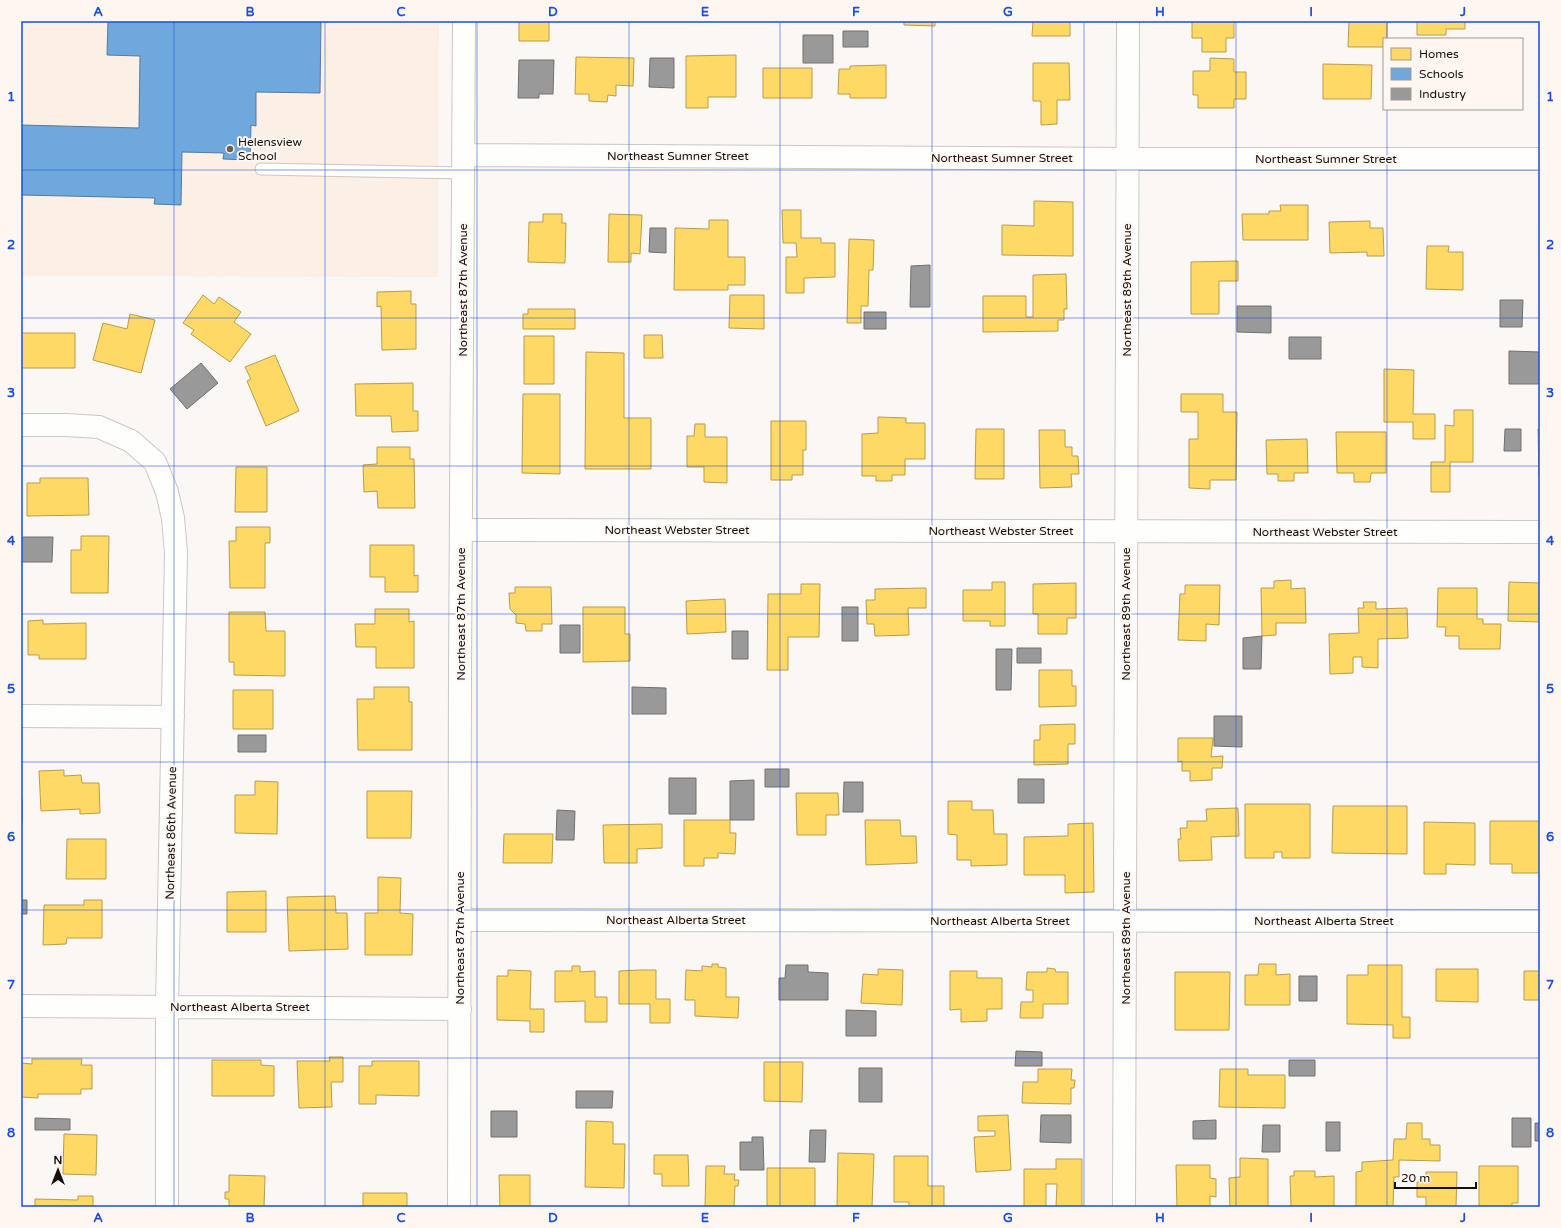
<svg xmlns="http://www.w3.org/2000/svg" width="1561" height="1228" font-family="'Varela Round',sans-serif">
	<rect width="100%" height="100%" fill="#fbf7f4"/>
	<path fill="#fcefe5" d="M21 21H439L438 277 21 276Z"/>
	<path fill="#ffd966" stroke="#b99d4b" d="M519 21H549V41H519Z
		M904 21H935V26L904 25Z
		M1033 21H1070V36H1032Z
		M1192 21H1234V38H1226V52H1202V38H1192Z
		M1349 21H1387V39H1384V47H1348Z
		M1417 21H1465V29H1446V35H1417Z
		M736 55V97H708V108H686V56Z
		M576 57 634 58 633 86 616 85V96L608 95 607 102 589 101V94H575Z
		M1210 58 1234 59V72H1246V99H1234V108H1198V95H1193V71H1210Z
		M1033 63H1069L1070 100H1057V124L1041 125V101H1033Z
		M1323 64 1372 65 1371 99H1323Z
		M886 65V98H850V94H838L839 69H850V66Z
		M763 68H812V98H763Z
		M1034 201 1073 202V256L1002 255V225L1034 226Z
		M1280 205H1308V240H1243L1242 214H1269V211H1281Z
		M782 210H801V238H821V243H835V277L804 278V293H786V257H797L796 243H783Z
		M543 214H562V223H566L565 263 528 262 529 222H543Z
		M609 214 642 215 640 254 631 253V262H608Z
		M709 220H728V257H745V285H728V290H674L675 228 709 229Z
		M1370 221V228H1383L1384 256H1367V252L1330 253 1329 222Z
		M849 239 874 240 873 270H869L868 306H861V323H847Z
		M1427 246H1449L1448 252H1463V290L1426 289Z
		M1238 261V281H1219V314H1191V262Z
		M1066 274 1067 309H1064V320H1058V331L983 332V296H1026V317H1033V275Z
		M411 291V304H416V349L382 350 381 306 377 307V292Z
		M203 295 214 304 219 297 241 312 234 322 251 334 230 362 191 334 194 330 183 323Z
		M730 295H764V329L729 328Z
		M528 309H575V329H523V314H528Z
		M130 314 155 320 141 373 93 360 103 323 127 329Z
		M21 333H75V368H21Z
		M644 335H662L663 358H644Z
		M524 336H554V384H524Z
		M586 352 624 353V418H651V469H585Z
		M275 355 299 411 266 426 247 381 251 379 245 367Z
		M1384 369 1414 370 1413 414H1435V439H1413V422H1384Z
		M413 383V411H418V431L392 432 391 416H356L355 384Z
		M523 394H560V474L522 473Z
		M1181 394H1223V412H1237L1236 480H1210V489L1189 488V439H1198V412H1181Z
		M1454 410H1473V462H1450V492H1431V462H1445V425L1454 426Z
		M878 417 906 418V423H925V459H905V475H892V481H876V476H862V434L878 433Z
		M771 421H806V450H803V475H792V480H771Z
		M695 424H705V437H727V483L704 482V467H687V436H694Z
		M976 429H1004V479H975Z
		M1538 429H1540V478H1539Z
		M1039 430H1065V447H1072V456H1078L1079 474H1071L1072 487 1040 488Z
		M1336 432H1386V473H1371L1370 482H1354V473H1337Z
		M1307 439 1308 473H1294V481H1278V474H1267L1266 440Z
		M377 447H410V459H414L415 508H378L377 491 364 492 363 465 377 464Z
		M236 467H267V512H235Z
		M40 478H88L89 515 27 516V483H40Z
		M236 527H270V543H265V588H230L229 541H236Z
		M81 536H109L108 593H71V550H81Z
		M370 545H414V576L418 575V592H385V577H370Z
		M1291 580V589L1305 588 1306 623H1276V635L1262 636 1261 588H1274V581Z
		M992 582H1005V626H990V621H963V590H992Z
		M1509 582 1540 583V622L1508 621Z
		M1076 583V618H1067V634H1038V614H1033V584Z
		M801 584H820L819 637H788V670H767L768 594H801Z
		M1185 585H1220L1219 625 1206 624V641L1178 640 1180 594H1185Z
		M515 587H551L552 624H542V631H526L525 624 516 623V615L510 609 509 593H515Z
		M926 588V608H908L909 635 875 636 874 624H867L866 600H875V589Z
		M1438 588H1477V619H1483V624H1501L1500 649H1459V636H1445L1446 627H1437Z
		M725 599 726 632 687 634 686 601Z
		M1363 602H1376V609L1407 608 1408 638 1378 639V668L1362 667V657H1353V673L1330 674 1329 634 1359 633 1358 608H1364Z
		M583 607H625V634H630V661L583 662Z
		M375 609H409V622L414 621V668H376V647H356L355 624H375Z
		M229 612H265L266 631H285V676L234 675V662H229Z
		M43 620V624L86 623V659H39V655H28V621Z
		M1039 670H1072V686H1076V706L1039 707Z
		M374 687H409V702H412V750H358L357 699H374Z
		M233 690H273V729H233Z
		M1075 724V744H1068V764L1034 765V740H1040V725Z
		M1178 738H1213L1211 757 1223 756 1222 768H1212V780L1190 781V771H1182V761L1178 762Z
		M64 770V776L81 775 82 783H99L100 813 80 814V809L41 811 39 771Z
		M255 781 278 782 277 834 235 833V795H255Z
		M367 791H412L411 838H367Z
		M796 793H838L839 815H826V835H797Z
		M948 801H972V810H993L994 834H1007V865L971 866V860H957V835L948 834Z
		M1245 804H1310V858H1282V852H1274V858H1245Z
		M1333 806H1407V854L1332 853Z
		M1238 808 1239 836 1211 837 1212 860 1179 861 1178 839H1181L1180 828H1187V821H1207L1206 809Z
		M684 820H730V833H736L735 854 718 853V858H704V866H684Z
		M865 820H900L901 836H916L917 863 866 865Z
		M1490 821H1540V873H1512V864H1490Z
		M1424 822 1475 823V865L1446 864V874H1424Z
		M1093 823 1094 892 1065 893V875H1024V837L1068 836V824Z
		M662 824V848L637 849V863H604L603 825Z
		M504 834H553L552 863H503Z
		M67 839H106V879H66Z
		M378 877 401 878 400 913 413 914 412 955H365V913H378Z
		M266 891V932H227V892Z
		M335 896 336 913H347L348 949 289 951 287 897Z
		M84 900H102V938H67L66 944 43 945 44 905H84Z
		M712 964H718V967L726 968V997H739L738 1018 695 1016V1000H685L686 970 702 971V966L712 967Z
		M1259 964H1276V975L1290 974V1005H1245V975H1258Z
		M1368 965H1402V1017H1410V1038H1393V1025L1347 1024V975H1368Z
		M572 966H580V972L595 971V997H607V1022H585V1001L555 1002V971H572Z
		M1047 968 1055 969 1056 972H1068V1004H1043V1018H1020L1021 1002H1033V990H1026L1027 972H1047Z
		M878 969 903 970 902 1005 861 1003 863 974 878 975Z
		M1436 969H1478V1002L1436 1001Z
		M508 970 531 971 530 1009H544V1032H530V1021L497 1020V976H508Z
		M640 970H656V999H670V1023H650V1004H619V971Z
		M950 971H977V978H1002V1009H987V1021L961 1022V1009L950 1010Z
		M1524 971H1540V1000H1524Z
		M1175 972H1230L1229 1030H1175Z
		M329 1057H343V1082H331L332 1107 299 1108 297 1061H330Z
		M32 1059H82L81 1065H92V1089H81V1094H38V1098L21 1097V1063L32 1064Z
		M212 1060H261V1065L274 1066V1096H212Z
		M372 1061H419V1096L376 1095V1104H359V1066H372Z
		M764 1062H803L802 1102 764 1101Z
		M1038 1069H1072L1071 1080H1075L1074 1088H1071V1104L1022 1103 1023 1082H1038Z
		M1220 1069H1248V1075H1285V1108L1219 1107Z
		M1008 1115 1011 1170 976 1172 974 1137 995 1136V1131H978V1116Z
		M586 1121 613 1122V1144H625L624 1188 585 1187Z
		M1407 1123H1422V1139H1430V1145H1440V1161L1399 1160V1177H1394L1393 1207H1356V1172L1362 1171V1162L1393 1160 1394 1139H1406Z
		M64 1134 97 1135 96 1175 63 1174Z
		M838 1153 874 1154 872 1207H837Z
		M654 1155H688L689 1186H662V1174H654Z
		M894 1156H928V1186H944V1207H909V1202H894Z
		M1240 1158 1268 1159V1207H1230L1229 1178 1240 1177Z
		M1056 1159H1082V1207H1056L1057 1184H1046V1207H1024V1169H1056Z
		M1176 1165H1210V1178L1216 1179V1197L1210 1196V1207H1177Z
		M706 1166H725L724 1174H735L734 1180H739L738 1186H735L734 1207H705Z
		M1479 1166H1518V1203H1512V1207H1479Z
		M767 1168H815V1207H767Z
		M1294 1171H1315V1177L1334 1176V1207H1291L1290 1176H1294Z
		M1426 1172H1457L1456 1207H1426V1197H1417V1182H1426Z
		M229 1175 265 1176 264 1207H229V1199H225V1192H229Z
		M499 1175H530V1207H500Z
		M363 1193H407V1207H363Z
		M78 1196H93V1207H35V1199L78 1200Z"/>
	<path fill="#6fa8dc" stroke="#547a9d" d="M108 21H321L320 93 256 92V126L251 125 250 160 223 159 224 153 182 152 181 205 154 204 155 198 21 195V125L139 128 140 56 107 55Z"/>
	<path fill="#999" stroke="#72706e" d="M843 31H868V47H843Z
		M803 35H833V63H803Z
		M650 58H674V88L649 87Z
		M519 60H554L553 94H539V98H518Z
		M650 228H666V253L649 252Z
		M930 265V307H910L911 266Z
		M1500 300H1523L1522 327H1500Z
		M1237 306H1271V333L1237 332Z
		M864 312H886V329H864Z
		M1289 337H1321V359H1289Z
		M1509 351 1540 352V384H1509Z
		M201 363 218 383 187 409 170 389Z
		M1505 429H1521V451H1504Z
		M21 537H53L52 562H21Z
		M842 607H858V641H842Z
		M560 625H580V653H560Z
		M732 631H748V659H732Z
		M1262 636 1261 669H1243V638Z
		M1017 648H1041V663H1017Z
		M996 649H1012L1011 690H996Z
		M632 687 666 688V714H632Z
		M1214 716H1242V747L1214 746Z
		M238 735H266V752H238Z
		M765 769H789V787H765Z
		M669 778H696V814H669Z
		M1018 779H1044V803H1018Z
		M754 780V820H730V781Z
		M844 782H863V812H843Z
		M21 799H22V823H21Z
		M557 810 575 811 574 840H556Z
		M21 900H27V914H21Z
		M786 965H808V972L828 973V1000H779V978H785Z
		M1299 976H1317V1001H1299Z
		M846 1010 876 1011V1036H846Z
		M1016 1051 1042 1052V1066H1015Z
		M1289 1060H1315V1076H1289Z
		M859 1068H882V1102H859Z
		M576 1091H613L612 1108H576Z
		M491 1111H517V1137H491Z
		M1041 1115H1071V1143L1040 1142Z
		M35 1118 70 1119V1130H35Z
		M1512 1118H1531V1147H1512Z
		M1216 1120V1139H1193V1121Z
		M1326 1122H1340V1151H1326Z
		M1535 1123H1540V1141H1535Z
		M1263 1125H1280V1152H1262Z
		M810 1130H826L825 1162H809Z
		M752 1137H763L764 1170H740V1142H752Z"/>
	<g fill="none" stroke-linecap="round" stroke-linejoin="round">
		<g stroke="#ccc7c3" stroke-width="13">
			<path id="service" d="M261 169 463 173"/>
		</g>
		<g stroke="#ccc7c3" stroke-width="24">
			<path id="minor" d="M463 155 1128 159H1540
				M21 425H66L99 427 131 441 155 462 167 492 173 518 176 553 167 1007V1207
				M461 530 1540 532
				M21 716 173 717
				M460 920 1540 921
				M21 1006 460 1009
				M459 1207 460 667 464 21
				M1124 1207 1128 21"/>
		</g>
		<use href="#service" stroke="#fefefd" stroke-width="11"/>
		<use href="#minor" stroke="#fefefd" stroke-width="22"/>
	</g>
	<path fill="none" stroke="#1d4ed8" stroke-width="1" stroke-opacity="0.55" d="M174 21V1207M325 21V1207M477 21V1207M629 21V1207M780 21V1207M932 21V1207M1084 21V1207M1236 21V1207M1387 21V39M1387 109V1207M21 170H1540M21 318H1540M21 466H1540M21 614H1540M21 762H1540M21 910H1540M21 1058H1540"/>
	<circle fill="#66615d" stroke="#fef6f1" stroke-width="1.5" cx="230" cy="149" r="4"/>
	<g text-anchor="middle" stroke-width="4" stroke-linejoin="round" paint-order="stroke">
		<g font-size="12" fill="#16100b" stroke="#fef6f1" text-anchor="start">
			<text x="238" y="146">Helensview<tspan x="238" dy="14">School</tspan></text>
		</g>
		<g font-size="12" fill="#16100b" stroke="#fef6f1">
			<text x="678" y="160">Northeast Sumner Street</text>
			<text x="1002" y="162">Northeast Sumner Street</text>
			<text x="1326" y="163">Northeast Sumner Street</text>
			<text transform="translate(463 290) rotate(-90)" y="4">Northeast 87th Avenue</text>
			<text transform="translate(1127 290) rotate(-90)" y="4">Northeast 89th Avenue</text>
			<text x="677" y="534">Northeast Webster Street</text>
			<text x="1001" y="535">Northeast Webster Street</text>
			<text x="1325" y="536">Northeast Webster Street</text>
			<text transform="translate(461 614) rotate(-90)" y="4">Northeast 87th Avenue</text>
			<text transform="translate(1126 614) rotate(-90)" y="4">Northeast 89th Avenue</text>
			<text transform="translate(171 833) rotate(-89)" y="4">Northeast 86th Avenue</text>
			<text x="676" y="924">Northeast Alberta Street</text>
			<text x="1000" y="925">Northeast Alberta Street</text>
			<text x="1324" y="925">Northeast Alberta Street</text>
			<text transform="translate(460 938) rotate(-90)" y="4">Northeast 87th Avenue</text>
			<text transform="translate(1126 938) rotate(-90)" y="4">Northeast 89th Avenue</text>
			<text x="240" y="1011">Northeast Alberta Street</text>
		</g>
	</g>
	<rect width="1561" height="1228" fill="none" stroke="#fef6f1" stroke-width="44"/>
	<rect x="1383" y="38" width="140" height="72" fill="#fef6f1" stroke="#a19a95"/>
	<rect x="1391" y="48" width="20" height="12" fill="#ffd966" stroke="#a19a95"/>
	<text x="1419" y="58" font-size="12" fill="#16100b">Homes</text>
	<rect x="1391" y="68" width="20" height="12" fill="#6fa8dc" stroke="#a19a95"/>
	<text x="1419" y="78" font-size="12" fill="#16100b">Schools</text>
	<rect x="1391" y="88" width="20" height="12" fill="#999999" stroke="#a19a95"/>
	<text x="1419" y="98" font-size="12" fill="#16100b">Industry</text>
	<g transform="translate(58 1170)" stroke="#fef6f1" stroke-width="3" paint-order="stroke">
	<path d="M0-3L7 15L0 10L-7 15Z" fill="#16100b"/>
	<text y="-6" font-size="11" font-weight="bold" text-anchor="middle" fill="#16100b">N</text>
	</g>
	<path d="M1395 1182v6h81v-6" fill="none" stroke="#16100b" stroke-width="2"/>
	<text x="1401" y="1182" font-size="12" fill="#16100b" stroke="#fef6f1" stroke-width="3" paint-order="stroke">20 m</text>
	<rect x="22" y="22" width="1517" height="1184" fill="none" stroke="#1d4ed8" stroke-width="1.5"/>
	<g font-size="13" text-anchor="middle" font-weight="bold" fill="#1d4ed8">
		<text x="98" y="16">A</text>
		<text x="250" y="16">B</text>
		<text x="401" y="16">C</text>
		<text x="553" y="16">D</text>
		<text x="705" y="16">E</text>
		<text x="856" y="16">F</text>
		<text x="1008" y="16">G</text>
		<text x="1160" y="16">H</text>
		<text x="1311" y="16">I</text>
		<text x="1463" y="16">J</text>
		<text x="11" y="101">1</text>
		<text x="1550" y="101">1</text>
		<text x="11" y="249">2</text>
		<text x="1550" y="249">2</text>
		<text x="11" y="397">3</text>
		<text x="1550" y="397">3</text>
		<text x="11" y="545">4</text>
		<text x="1550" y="545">4</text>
		<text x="11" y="693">5</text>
		<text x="1550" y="693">5</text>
		<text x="11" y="841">6</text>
		<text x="1550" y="841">6</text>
		<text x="11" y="989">7</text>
		<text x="1550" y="989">7</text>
		<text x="11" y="1137">8</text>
		<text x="1550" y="1137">8</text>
		<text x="98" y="1222">A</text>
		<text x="250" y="1222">B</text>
		<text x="401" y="1222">C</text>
		<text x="553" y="1222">D</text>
		<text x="705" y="1222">E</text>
		<text x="856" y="1222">F</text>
		<text x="1008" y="1222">G</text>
		<text x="1160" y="1222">H</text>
		<text x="1311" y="1222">I</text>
		<text x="1463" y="1222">J</text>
	</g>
</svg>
